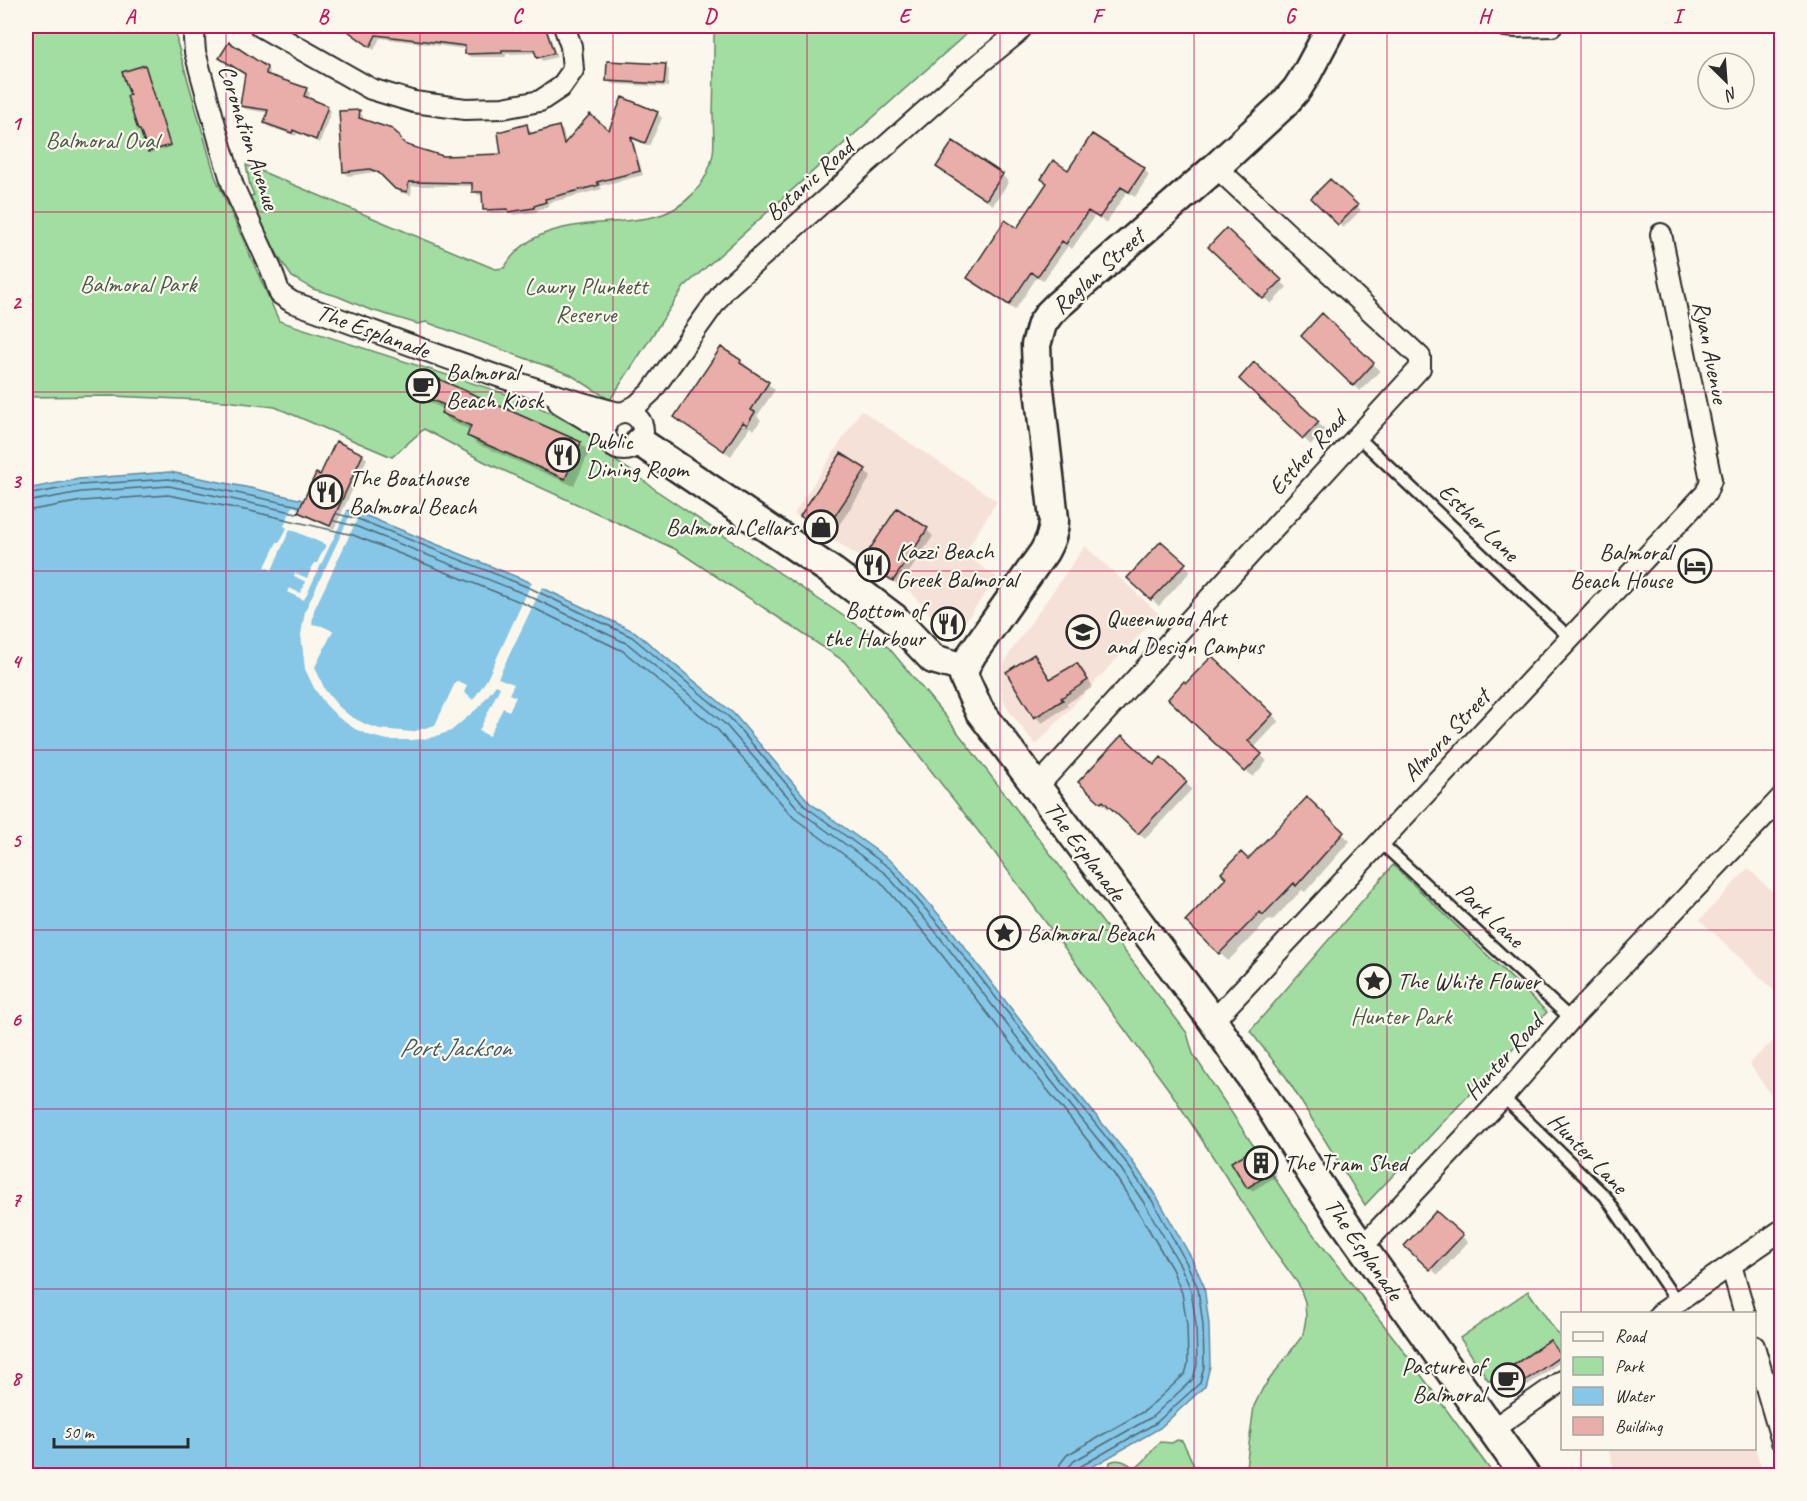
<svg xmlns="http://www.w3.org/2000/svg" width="1807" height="1501" font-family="Caveat,sans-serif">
	<rect width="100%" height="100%" fill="#fbf7ec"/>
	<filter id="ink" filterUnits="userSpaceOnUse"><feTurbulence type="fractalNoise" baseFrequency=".0167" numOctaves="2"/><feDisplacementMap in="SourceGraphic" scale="12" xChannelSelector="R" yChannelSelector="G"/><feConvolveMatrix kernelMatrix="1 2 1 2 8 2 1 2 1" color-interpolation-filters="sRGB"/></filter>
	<g filter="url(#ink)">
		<path fill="#f6e1d8" d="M861 410 997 501 964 554 997 577 955 636 949 637 908 589 794 514Z
			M1085 546 1159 614 1036 745 1009 711 1003 698 1001 685 1003 667 1011 651Z
			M1748 868 1781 900V997L1700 920Z
			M1781 1034V1110L1749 1063Z
			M1755 1447 1763 1475H1616L1608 1449Z"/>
		<path fill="#a2dda2" stroke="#668466" stroke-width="1.5" d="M26 26H176L177 42 215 176 279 321 525 400 584 430 606 455 633 472 657 491 869 633 889 648 946 717 1187 1033 1193 1054 1303 1221 1397 1342 1494 1475H1245L1254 1406 1263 1388 1303 1335 1306 1318 1305 1302 1299 1285 1273 1249 1172 1094 989 845 911 745 844 661 675 549 485 462 424 429 392 457 275 407 225 401 111 396 26 397Z
			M714 26H975L684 287 610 400 571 375 426 322 418 324 368 309 337 296 313 289 292 277 280 259 247 197 254 195 250 186 246 165 495 269 504 268C536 214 601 228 653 217 684 210 708 184 713 154 715 141 713 126 713 113 714 84 714 55 714 26Z
			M1393 865 1547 1012 1365 1205 1286 1077 1250 1031Z
			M1528 1291 1562 1340V1357L1550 1340 1491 1380H1488L1460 1338Z
			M1177 1440C1179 1441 1181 1440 1182 1441 1184 1442 1196 1471 1198 1475H1111L1108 1471 1110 1462C1119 1457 1127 1463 1135 1468 1150 1459 1149 1451 1160 1442L1172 1443Z"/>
		<path fill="#86c7e7" stroke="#62899c" stroke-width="1.5" d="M170 472 255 489 359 513 532 583 635 632 734 714 810 803 895 864 946 923 1032 1036 1130 1158 1158 1199 1192 1259 1204 1286 1209 1324 1210 1366 1205 1386 1160 1428 1078 1475 26 1476V489L79 479Z"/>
		<path fill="#fbf7ec" d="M293 506 299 509 298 512 330 526 340 506 348 508 304 600 287 592 289 588 300 593 306 582 294 576 295 573 307 578 314 563H317L326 545 290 529 272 570 265 567 277 542H280L287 528 284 526Z
			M353 509 361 511 314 610 312 624 322 626 333 631 315 667 325 690 338 706 350 716 367 725 380 729 412 732 435 725 456 681 467 686 464 692 473 700 487 679 533 580 543 585 498 678 514 684 509 694 516 697 509 711 503 708 489 736 479 731 500 687 496 685 479 707 451 731 430 738 413 740H388L371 736 355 729 339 718 326 705 314 688 305 669 301 635 305 611Z"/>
		<path fill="#0003" d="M343 26H546L557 57 542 61 537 53 506 54V57H470L466 53V49L380 38 374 50Z
			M144 66 171 147 150 153 139 129Z
			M665 66 669 70 668 87 612 84 607 80Z
			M266 68 270 72 269 77 306 89 310 93 308 99 327 107 331 111 320 143 297 133 296 136 269 127 265 123 269 113 246 109 242 105Z
			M623 99 658 114 662 118 649 146 633 140 643 175 600 186 602 189 548 203 549 206 537 210V212L514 215 512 213H488L484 209V195H478L474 191V186H412L411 195 401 193 385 177 375 172 348 176 344 172 359 112 363 116V121L398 136 405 145 442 158 503 156 526 126 530 130 532 135 559 127 563 131 566 144 609 132Z
			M954 143 1002 175 1009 182 993 205 945 173 938 167Z
			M1144 169 1149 175 1135 197 1127 192 1106 223 1095 215 1072 249 1068 246 1043 281 1037 277 1015 310 975 284 969 278 1017 230 1069 172Z
			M1330 181 1361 210 1343 228 1313 198Z
			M1226 230 1287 287 1271 304 1210 247Z
			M1322 315 1380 371 1360 391 1303 336Z
			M722 349 741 361 775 390 757 416 761 420 754 430 750 427 731 456 682 423 676 417Z
			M1254 364 1325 430 1311 445 1241 379Z
			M417 393 580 443 589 452 574 486 477 444 468 435 471 430 451 422 442 413 444 409 426 401Z
			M363 455 367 459 334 529 304 516 300 512 321 477Z
			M842 455 865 471 871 477 831 537 808 522 801 516Z
			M927 530 933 536 900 586 871 567 864 561Z
			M1161 543 1191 571 1159 606 1129 578Z
			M1034 656 1040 662 1051 680 1077 664 1083 670 1093 687 1066 704 1068 706 1042 723 1036 717Z
			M1212 658 1279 721 1254 748 1267 761 1253 777 1170 699 1186 685Z
			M1162 760 1192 789 1145 839 1110 806 1108 809 1080 782 1154 767Z
			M1307 799 1350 841 1305 892 1302 890 1272 921 1269 919 1228 961 1187 921 1228 878 1248 861Z
			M1262 1153 1277 1176 1252 1191 1248 1187Z
			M1436 1213 1468 1242 1438 1275 1406 1246Z
			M1554 1346 1562 1361 1512 1396H1504L1500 1391Z"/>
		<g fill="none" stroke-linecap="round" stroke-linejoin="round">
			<path stroke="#4f6976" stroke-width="1.5" d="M26 495 80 485 169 479 299 506
				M26 502 81 492 169 486 297 513
				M26 511 82 501 168 495 250 511 353 535 523 603 623 651 718 730 794 818 880 881 928 937 1015 1049 1112 1171 1138 1211 1172 1269 1182 1293 1187 1325 1188 1364 1185 1374 1146 1410 1067 1455 1060 1464 1058 1476
				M337 514 358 519 530 588 632 637 730 718 806 807 891 869 941 927 1028 1039 1125 1161 1153 1202 1186 1262 1198 1288 1203 1325 1204 1366 1200 1383 1156 1423 1078 1468 1075 1471V1476
				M334 521 355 526 527 595 628 644 725 724 801 812 886 874 935 931 1022 1044 1119 1166 1146 1206 1180 1265 1191 1290 1196 1325 1197 1365 1193 1379 1152 1417 1074 1461 1068 1468 1067 1476"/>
		</g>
		<path fill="#e9aea9" stroke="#2b2b2b" stroke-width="1.5" d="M341 26H545L554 53 537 58 534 50H502V53L465 54V46L376 35 370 47Z
			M229 42 267 67 266 74 307 88 304 96 328 106 316 140 293 130 292 133 264 123 268 110 240 106 245 74 219 58Z
			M607 61 666 64 664 84 606 81Z
			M145 65 170 145 148 152 140 130H138L127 96 130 95 122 72Z
			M622 97 658 112 645 143 631 137 640 171 597 182 599 185 545 199 546 202 534 206V208L509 212 508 209 483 210 482 192H472V183L409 182 407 192 395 189 379 173 370 169 343 172 339 111 360 110 359 118 392 129 399 135 402 141 407 145 443 156 501 154 498 132 527 124 529 134 559 126 564 144 590 114 609 130Z
			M1092 134 1145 168 1129 192 1121 187 1099 218 1088 211 1066 244 1062 241 1037 277 1031 272 1009 305 967 278 1005 220 1017 228 1047 183 1041 179 1053 160 1068 170Z
			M953 141 1003 174 986 200 936 167Z
			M1330 179 1358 205 1338 225 1311 198Z
			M1226 228 1282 280 1263 299 1208 247Z
			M1322 313 1374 363 1353 386 1301 336Z
			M721 347 741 360 740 363 769 382 751 410 755 412 747 425 743 422 724 451 674 417Z
			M1254 362 1319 422 1303 439 1239 379Z
			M425 373 581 442 565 479 467 436 471 426 441 413 444 405 416 393Z
			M336 441 363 454 330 526 298 512 316 473 320 475Z
			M841 453 866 469 824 532 800 516Z
			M897 508 928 528 893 581 862 561Z
			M1161 541 1186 563 1151 600 1127 578Z
			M1034 654 1050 679 1077 663 1088 680 1061 698 1063 700 1034 718 1006 672Z
			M1212 656 1273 714 1248 741 1262 754 1245 772 1168 699 1184 681 1186 683Z
			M1122 735 1154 765 1161 757 1187 782 1138 834 1103 801 1101 803 1078 782Z
			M1307 797 1344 832 1296 886 1294 883 1263 915 1260 912 1219 954 1185 921 1226 878 1221 873 1241 852 1248 859Z
			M1258 1147 1274 1171 1247 1188 1231 1162Z
			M1436 1211 1463 1235 1430 1270 1404 1246Z
			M1550 1340 1561 1356 1507 1393 1499 1392 1491 1381Z"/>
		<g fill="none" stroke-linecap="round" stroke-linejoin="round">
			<g stroke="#2b2b2b" stroke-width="15">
				<path id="lane" d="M1357 436 1571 639
					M1380 842 1571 1019
					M1503 1097 1605 1196 1677 1302"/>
			</g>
			<g stroke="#2b2b2b" stroke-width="24">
				<path id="street" d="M195 26 194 39 195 52 221 147 233 186 271 269 280 294 292 302C400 340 508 384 619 413
					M260 26 371 89 414 102 465 109 503 108 540 101 561 87 573 70 571 46 564 26
					M1505 26 1517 27 1552 26
					M559 403 605 431
					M625 412 637 405 651 392 725 289 968 73 1016 34 1023 26
					M605 431a19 19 0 1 1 38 0a19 19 0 1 1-38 0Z
					M1037 787 1420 368V357L1216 167
					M1213 1021 1706 493 1711 480 1661 234
					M1362 1247 1503 1097 1571 1019 1782 797
					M1731 1265 1745 1314
					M1660 1314 1782 1230
					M1754 1346 1782 1442
					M1493 1429 1562 1381"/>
			</g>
			<g stroke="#2b2b2b" stroke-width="33">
				<path id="secondary" d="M1332 26 1307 73 1297 89 1282 106 1216 167 1058 305 1049 314 1042 324 1036 345 1037 371 1054 519C1054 532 1050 541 1044 552L972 654 964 668V677L979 710 1213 1021 1261 1092 1315 1179 1342 1219 1525 1476
					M640 442 833 572 894 618 933 659 964 668"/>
			</g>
			<use href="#lane" stroke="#fbf7ec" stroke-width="10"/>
			<use href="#street" stroke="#fbf7ec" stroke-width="20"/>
			<use href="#secondary" stroke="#fbf7ec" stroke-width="28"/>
		</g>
	</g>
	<path fill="none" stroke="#c2185b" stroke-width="1.5" stroke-opacity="0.55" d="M226 26V1476M420 26V1476M613 26V1476M807 26V1476M1000 26V1476M1194 26V1476M1387 26V1476M1581 26V1314M26 212H1782M26 392H1782M26 571H1782M26 750H1782M26 930H1782M26 1109H1782M26 1289H1782M1581 1448V1476"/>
	<defs>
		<g id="cafe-ring" transform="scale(1.725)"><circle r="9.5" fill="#fbf7ec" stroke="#2b2b2b" stroke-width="1.5"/><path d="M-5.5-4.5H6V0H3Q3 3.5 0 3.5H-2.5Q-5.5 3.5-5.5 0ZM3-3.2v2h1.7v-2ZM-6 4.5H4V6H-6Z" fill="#2b2b2b"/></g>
		<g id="restaurant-ring" transform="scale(1.725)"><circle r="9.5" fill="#fbf7ec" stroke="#2b2b2b" stroke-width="1.5"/><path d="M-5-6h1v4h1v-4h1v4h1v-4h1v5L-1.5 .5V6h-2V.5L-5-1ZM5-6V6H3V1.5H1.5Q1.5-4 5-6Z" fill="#2b2b2b"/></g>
		<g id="shop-ring" transform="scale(1.725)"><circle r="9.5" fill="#fbf7ec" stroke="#2b2b2b" stroke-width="1.5"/><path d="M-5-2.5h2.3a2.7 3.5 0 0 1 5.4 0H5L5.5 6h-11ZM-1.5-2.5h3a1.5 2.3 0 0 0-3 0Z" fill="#2b2b2b"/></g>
		<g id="hotel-ring" transform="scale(1.725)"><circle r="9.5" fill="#fbf7ec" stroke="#2b2b2b" stroke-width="1.5"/><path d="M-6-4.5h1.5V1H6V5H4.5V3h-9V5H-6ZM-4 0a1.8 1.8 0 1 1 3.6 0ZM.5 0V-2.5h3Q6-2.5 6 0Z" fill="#2b2b2b"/></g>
		<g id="school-ring" transform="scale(1.725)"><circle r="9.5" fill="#fbf7ec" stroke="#2b2b2b" stroke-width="1.5"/><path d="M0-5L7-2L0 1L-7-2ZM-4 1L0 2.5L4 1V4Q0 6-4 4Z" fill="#2b2b2b"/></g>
		<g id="sight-ring" transform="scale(1.725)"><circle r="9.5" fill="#fbf7ec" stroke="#2b2b2b" stroke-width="1.5"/><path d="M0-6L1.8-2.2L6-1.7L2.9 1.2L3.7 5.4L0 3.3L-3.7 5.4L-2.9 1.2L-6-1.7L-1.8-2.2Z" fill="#2b2b2b"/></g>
		<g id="building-ring" transform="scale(1.725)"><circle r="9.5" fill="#fbf7ec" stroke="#2b2b2b" stroke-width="1.5"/><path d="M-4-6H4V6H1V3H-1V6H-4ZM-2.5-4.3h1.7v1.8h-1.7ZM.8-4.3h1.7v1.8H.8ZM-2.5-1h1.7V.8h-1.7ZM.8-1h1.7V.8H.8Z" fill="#2b2b2b"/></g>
	</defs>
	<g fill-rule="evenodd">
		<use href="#cafe-ring" x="423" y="386"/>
		<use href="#restaurant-ring" x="563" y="455"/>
		<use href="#restaurant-ring" x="326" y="492"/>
		<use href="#shop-ring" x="821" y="527"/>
		<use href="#restaurant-ring" x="873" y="565"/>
		<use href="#hotel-ring" x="1695" y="566"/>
		<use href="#restaurant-ring" x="948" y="624"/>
		<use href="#school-ring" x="1083" y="632"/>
		<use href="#sight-ring" x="1004" y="933"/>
		<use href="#sight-ring" x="1374" y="981"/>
		<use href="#building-ring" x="1261" y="1163"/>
		<use href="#cafe-ring" x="1508" y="1380"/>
	</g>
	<g text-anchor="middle" stroke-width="4.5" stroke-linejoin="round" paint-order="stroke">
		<g font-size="24" fill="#2b2b2b" stroke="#fbf7ec">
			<text transform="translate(249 137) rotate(72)" y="8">Coronation Avenue</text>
			<text transform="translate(809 180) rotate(-42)" y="8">Botanic Road</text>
			<text transform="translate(1098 271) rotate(-42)" y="8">Raglan Street</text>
			<text transform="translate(373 331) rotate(20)" y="8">The Esplanade</text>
			<text transform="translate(1711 352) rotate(79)" y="8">Ryan Avenue</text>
			<text transform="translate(1307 453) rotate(-48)" y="8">Esther Road</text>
			<text transform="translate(1479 522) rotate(44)" y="8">Esther Lane</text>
			<text transform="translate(1446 735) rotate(-47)" y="8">Almora Street</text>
			<text transform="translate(1085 851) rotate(53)" y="8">The Esplanade</text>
			<text transform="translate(1490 915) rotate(43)" y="8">Park Lane</text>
			<text transform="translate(1503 1057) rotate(-48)" y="8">Hunter Road</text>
			<text transform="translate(1588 1153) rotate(46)" y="8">Hunter Lane</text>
			<text transform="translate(1364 1249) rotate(55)" y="8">The Esplanade</text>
		</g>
		<g font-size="24" fill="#495849" stroke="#fbf7ec">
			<text x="102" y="148">Balmoral Oval</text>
			<text x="138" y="292">Balmoral Park</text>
			<text x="586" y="294">Lawry Plunkett<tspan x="586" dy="28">Reserve</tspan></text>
			<text x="1401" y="1024">Hunter Park</text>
		</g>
		<g font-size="24" fill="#2b2b2b" stroke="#fbf7ec" text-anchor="start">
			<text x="446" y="380">Balmoral<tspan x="446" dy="28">Beach Kiosk</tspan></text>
			<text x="586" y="449">Public<tspan x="586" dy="28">Dining Room</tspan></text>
			<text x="349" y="486">The Boathouse<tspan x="349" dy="28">Balmoral Beach</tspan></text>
			<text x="798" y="535" text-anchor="end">Balmoral Cellars</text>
			<text x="896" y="559">Kazzi Beach<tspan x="896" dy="28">Greek Balmoral</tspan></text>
			<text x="1672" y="560" text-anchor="end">Balmoral<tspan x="1672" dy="28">Beach House</tspan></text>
			<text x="925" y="618" text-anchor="end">Bottom of<tspan x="925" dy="28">the Harbour</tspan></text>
			<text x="1106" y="626">Queenwood Art<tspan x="1106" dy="28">and Design Campus</tspan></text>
			<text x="1027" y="941">Balmoral Beach</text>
			<text x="1397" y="989">The White Flower</text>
			<text x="1284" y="1171">The Tram Shed</text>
			<text x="1485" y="1374" text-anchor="end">Pasture of<tspan x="1485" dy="28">Balmoral</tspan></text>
		</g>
		<g font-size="26" font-style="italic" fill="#465a63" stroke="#fbf7ec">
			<text x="455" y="1056">Port Jackson</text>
		</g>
	</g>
	<rect width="1807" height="1501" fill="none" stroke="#fbf7ec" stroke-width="66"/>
	<rect x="1561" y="1312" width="195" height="138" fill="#fbf7ec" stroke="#a8a59f" stroke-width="1.5"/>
	<rect x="1573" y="1332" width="30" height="9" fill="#fbf7ec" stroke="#a8a59f" stroke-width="1.5"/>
	<text x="1615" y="1342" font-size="18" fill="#2b2b2b">Road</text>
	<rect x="1573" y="1357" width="30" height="18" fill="#a2dda2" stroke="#a8a59f" stroke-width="1.5"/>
	<text x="1615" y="1372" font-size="18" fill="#2b2b2b">Park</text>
	<rect x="1573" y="1387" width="30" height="18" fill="#86c7e7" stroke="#a8a59f" stroke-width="1.5"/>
	<text x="1615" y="1402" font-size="18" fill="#2b2b2b">Water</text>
	<rect x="1573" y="1417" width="30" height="18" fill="#e9aea9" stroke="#a8a59f" stroke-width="1.5"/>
	<text x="1615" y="1432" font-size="18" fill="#2b2b2b">Building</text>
	<g transform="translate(1726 81) rotate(155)"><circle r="28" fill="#fbf7ec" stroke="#a8a59f" stroke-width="1.5"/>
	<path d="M0-4.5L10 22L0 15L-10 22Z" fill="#2b2b2b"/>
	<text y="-9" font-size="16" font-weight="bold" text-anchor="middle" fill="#2b2b2b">N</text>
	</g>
	<path d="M54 1438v9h134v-9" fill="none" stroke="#2b2b2b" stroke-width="3"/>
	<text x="63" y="1438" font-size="18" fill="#2b2b2b" stroke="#fbf7ec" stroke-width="4.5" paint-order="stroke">50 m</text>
	<rect x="33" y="33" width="1741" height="1435" fill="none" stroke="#c2185b" stroke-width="2"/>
	<g font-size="20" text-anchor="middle" font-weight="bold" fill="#c2185b">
		<text x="130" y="23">A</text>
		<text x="323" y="23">B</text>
		<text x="517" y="23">C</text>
		<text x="710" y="23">D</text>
		<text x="904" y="23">E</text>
		<text x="1097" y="23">F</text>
		<text x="1290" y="23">G</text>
		<text x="1484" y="23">H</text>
		<text x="1677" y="23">I</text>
		<text x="16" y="130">1</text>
		<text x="16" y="309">2</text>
		<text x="16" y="488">3</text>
		<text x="16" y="668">4</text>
		<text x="16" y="847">5</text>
		<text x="16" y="1026">6</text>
		<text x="16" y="1206">7</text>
		<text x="16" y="1385">8</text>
	</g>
</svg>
